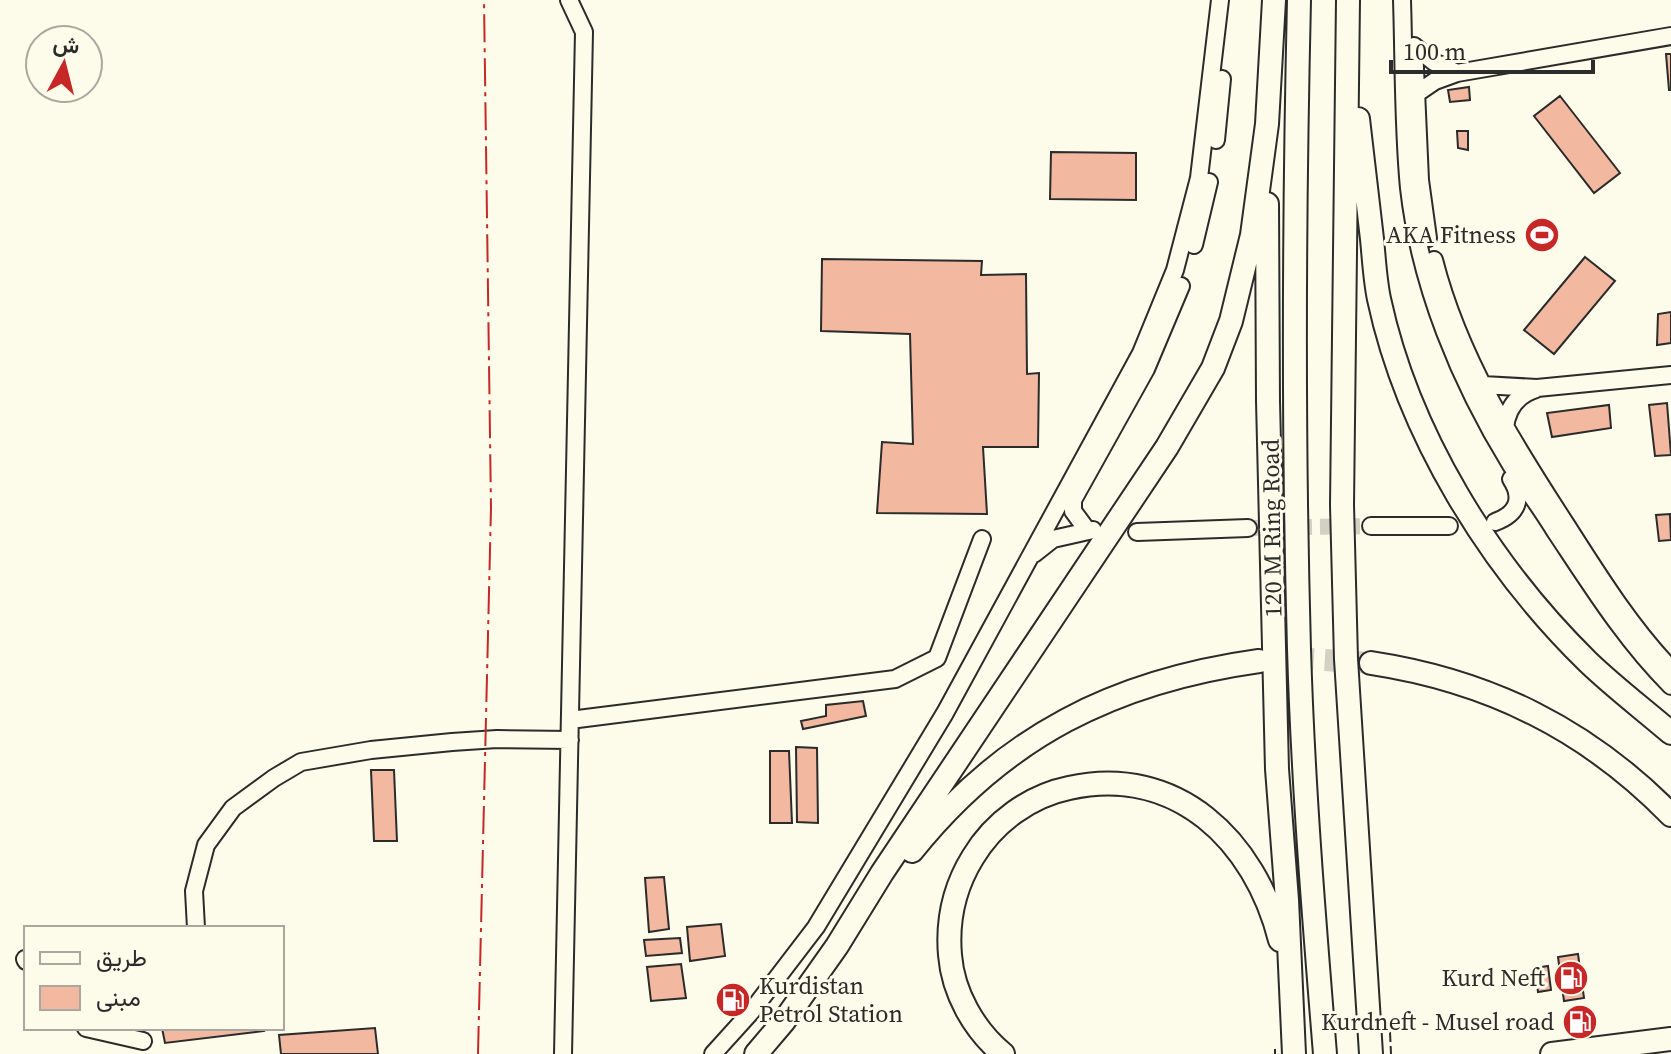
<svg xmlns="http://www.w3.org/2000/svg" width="1671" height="1054" font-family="'Source Serif 4',Vazirmatn,serif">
	<rect width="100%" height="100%" fill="#fdfbea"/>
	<path fill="#f2b8a0" stroke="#2b2b2b" stroke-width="2" d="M1666 54H1671V90H1669Z
		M1469 87 1470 100 1450 102 1448 90Z
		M1560 96 1620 173 1594 193 1534 116Z
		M1457 131H1468V150L1458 148Z
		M1051 152 1136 153V200L1050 199Z
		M1585 257 1615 281 1554 354 1524 330Z
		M822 259 982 261 981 275 1026 274 1027 374 1039 373 1038 447H983L987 514 877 513 882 442 913 444 910 334 821 331Z
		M1671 312V343L1657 345 1658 314Z
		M1667 403 1671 455 1655 456 1649 405Z
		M1609 405 1611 428 1552 437 1547 413Z
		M1670 514 1671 540 1659 541 1656 515Z
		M863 701 866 716 803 729 801 721 826 716V705Z
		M796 747 817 748 818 823 797 822Z
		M770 751H789L792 823H770Z
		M371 770H394L397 841H374Z
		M664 877 669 929 649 932 645 878Z
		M721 924 725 956 690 961 687 927Z
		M680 938 682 953 646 956 644 940Z
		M1578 954 1584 998 1564 1001 1558 957Z
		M681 964 686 998 651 1001 647 967Z
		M1548 966 1551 990 1538 992 1535 968Z
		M162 1028H263L264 1031 165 1043Z
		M375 1028 378 1054H281L279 1035Z"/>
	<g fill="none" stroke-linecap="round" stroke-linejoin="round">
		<path stroke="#d3d1c4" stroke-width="16" stroke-dasharray="16 8" stroke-linecap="butt" d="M1248 528 1371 526"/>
		<path stroke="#d3d1c4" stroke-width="22" stroke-dasharray="22 11" stroke-linecap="butt" d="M1259 661 1295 658 1371 663"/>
		<g stroke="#2b2b2b" stroke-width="20">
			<path id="minor" d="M1402 0C1404 62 1403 126 1409 188 1420 286 1460 382 1511 465 1525 487 1541 508 1555 531 1591 585 1625 640 1671 686
				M1414 46 1420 180 1428 238
				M1414 46 1434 62 1457 73
				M1416 94 1435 81 1457 73 1671 36
				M1216 140 1222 79
				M1194 245 1209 182
				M1434 260C1459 358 1513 443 1567 526 1599 576 1630 626 1671 669
				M1483 385 1537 388 1671 375
				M1505 428C1507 408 1517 395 1536 389
				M1495 522C1517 514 1524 499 1511 479
				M1371 526H1449
				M1087 530 1073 511V500L1146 369 1181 286
				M1137 532 1248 528
				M1034 554 1053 539 1093 530
				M570 720 895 679 937 658 982 539
				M196 928 194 891 206 845 233 808 274 778 301 762 371 750 452 742 497 739 570 740
				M25 959 26 961
				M86 1028 143 1041
				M563 1054 584 32 569 0
				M713 1054 751 1012 816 927 945 713 1141 353 1175 270 1199 178 1220 0"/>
		</g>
		<g stroke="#2b2b2b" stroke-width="26">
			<path id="highway" d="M1299 0C1294 216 1293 433 1299 649 1303 784 1314 919 1325 1054
				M1348 0 1342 505 1346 659 1371 1054
				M1358 119C1363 159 1367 199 1372 239 1374 259 1375 280 1379 299 1408 434 1490 566 1588 662 1614 687 1643 709 1671 733
				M1267 204 1268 401 1277 769 1287 900 1294 1054
				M1371 663C1489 681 1587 729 1671 815
				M912 851C1004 736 1115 681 1259 661
				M756 1054 784 1021 837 946 882 873 1167 447 1213 368 1231 321 1252 235 1267 124 1274 0
				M1003 1054C974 1030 953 993 950 955 947 920 955 886 973 857 994 822 1030 796 1069 788 1177 764 1255 841 1280 940
				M1552 1054 1671 1039"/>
		</g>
		<use href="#minor" stroke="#fdfbea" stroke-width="16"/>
		<use href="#highway" stroke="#fdfbea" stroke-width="22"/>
		<path stroke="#2b2b2b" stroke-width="2" stroke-dasharray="10 4" stroke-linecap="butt" d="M1390 1032 1391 1054
			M1275 1049V1054"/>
		<path stroke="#c62828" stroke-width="2" stroke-dasharray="28 6 4 6" stroke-linecap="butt" d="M478 1054 491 508 484 0"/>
	</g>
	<defs>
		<g id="stadium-disc" transform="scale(1.8)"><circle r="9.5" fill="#c62828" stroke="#fdfbea"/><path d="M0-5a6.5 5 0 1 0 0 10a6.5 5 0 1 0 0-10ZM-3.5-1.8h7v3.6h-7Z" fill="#fff"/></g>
		<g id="fuel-disc" transform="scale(1.8)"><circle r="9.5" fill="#c62828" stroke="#fdfbea"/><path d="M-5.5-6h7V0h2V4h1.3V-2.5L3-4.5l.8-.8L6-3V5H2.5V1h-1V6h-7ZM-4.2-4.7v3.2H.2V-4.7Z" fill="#fff"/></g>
	</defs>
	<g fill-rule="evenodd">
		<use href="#stadium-disc" x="1542" y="235"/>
		<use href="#fuel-disc" x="1571" y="978"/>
		<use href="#fuel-disc" x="733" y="1000"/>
		<use href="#fuel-disc" x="1580" y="1022"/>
	</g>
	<g text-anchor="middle" stroke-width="6" stroke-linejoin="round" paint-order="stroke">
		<g font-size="24" fill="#2b2b2b" stroke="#fdfbea" text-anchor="end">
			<text x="1516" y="243">AKA Fitness</text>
			<text x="1545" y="986">Kurd Neft</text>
			<text x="759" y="994" text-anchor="start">Kurdistan<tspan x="759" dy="28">Petrol Station</tspan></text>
			<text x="1554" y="1030">Kurdneft - Musel road</text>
		</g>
		<g font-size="24" fill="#2b2b2b" stroke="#fdfbea">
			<text transform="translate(1272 528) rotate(-91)" y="8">120 M Ring Road</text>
		</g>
	</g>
	<rect x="24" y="926" width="260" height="104" fill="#fdfbea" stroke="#a9a89e" stroke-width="2"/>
	<rect x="40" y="952" width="40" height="12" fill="#fdfbea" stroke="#a9a89e" stroke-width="2"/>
	<text x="96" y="966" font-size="24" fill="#2b2b2b">طريق</text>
	<rect x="40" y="986" width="40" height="24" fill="#f2b8a0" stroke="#a9a89e" stroke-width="2"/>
	<text x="96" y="1006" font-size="24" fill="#2b2b2b">مبنى</text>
	<g transform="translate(64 64) rotate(7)"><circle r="38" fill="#fdfbea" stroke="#a9a89e" stroke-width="2"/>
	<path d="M0-6L14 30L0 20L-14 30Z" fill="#c62828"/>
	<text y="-12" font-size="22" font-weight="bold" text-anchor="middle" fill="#2b2b2b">ش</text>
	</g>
	<path d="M1391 60v12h202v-12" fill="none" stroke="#2b2b2b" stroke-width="4"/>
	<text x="1403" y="60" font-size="24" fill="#2b2b2b" stroke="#fdfbea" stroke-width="6" paint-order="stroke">100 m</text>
</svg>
